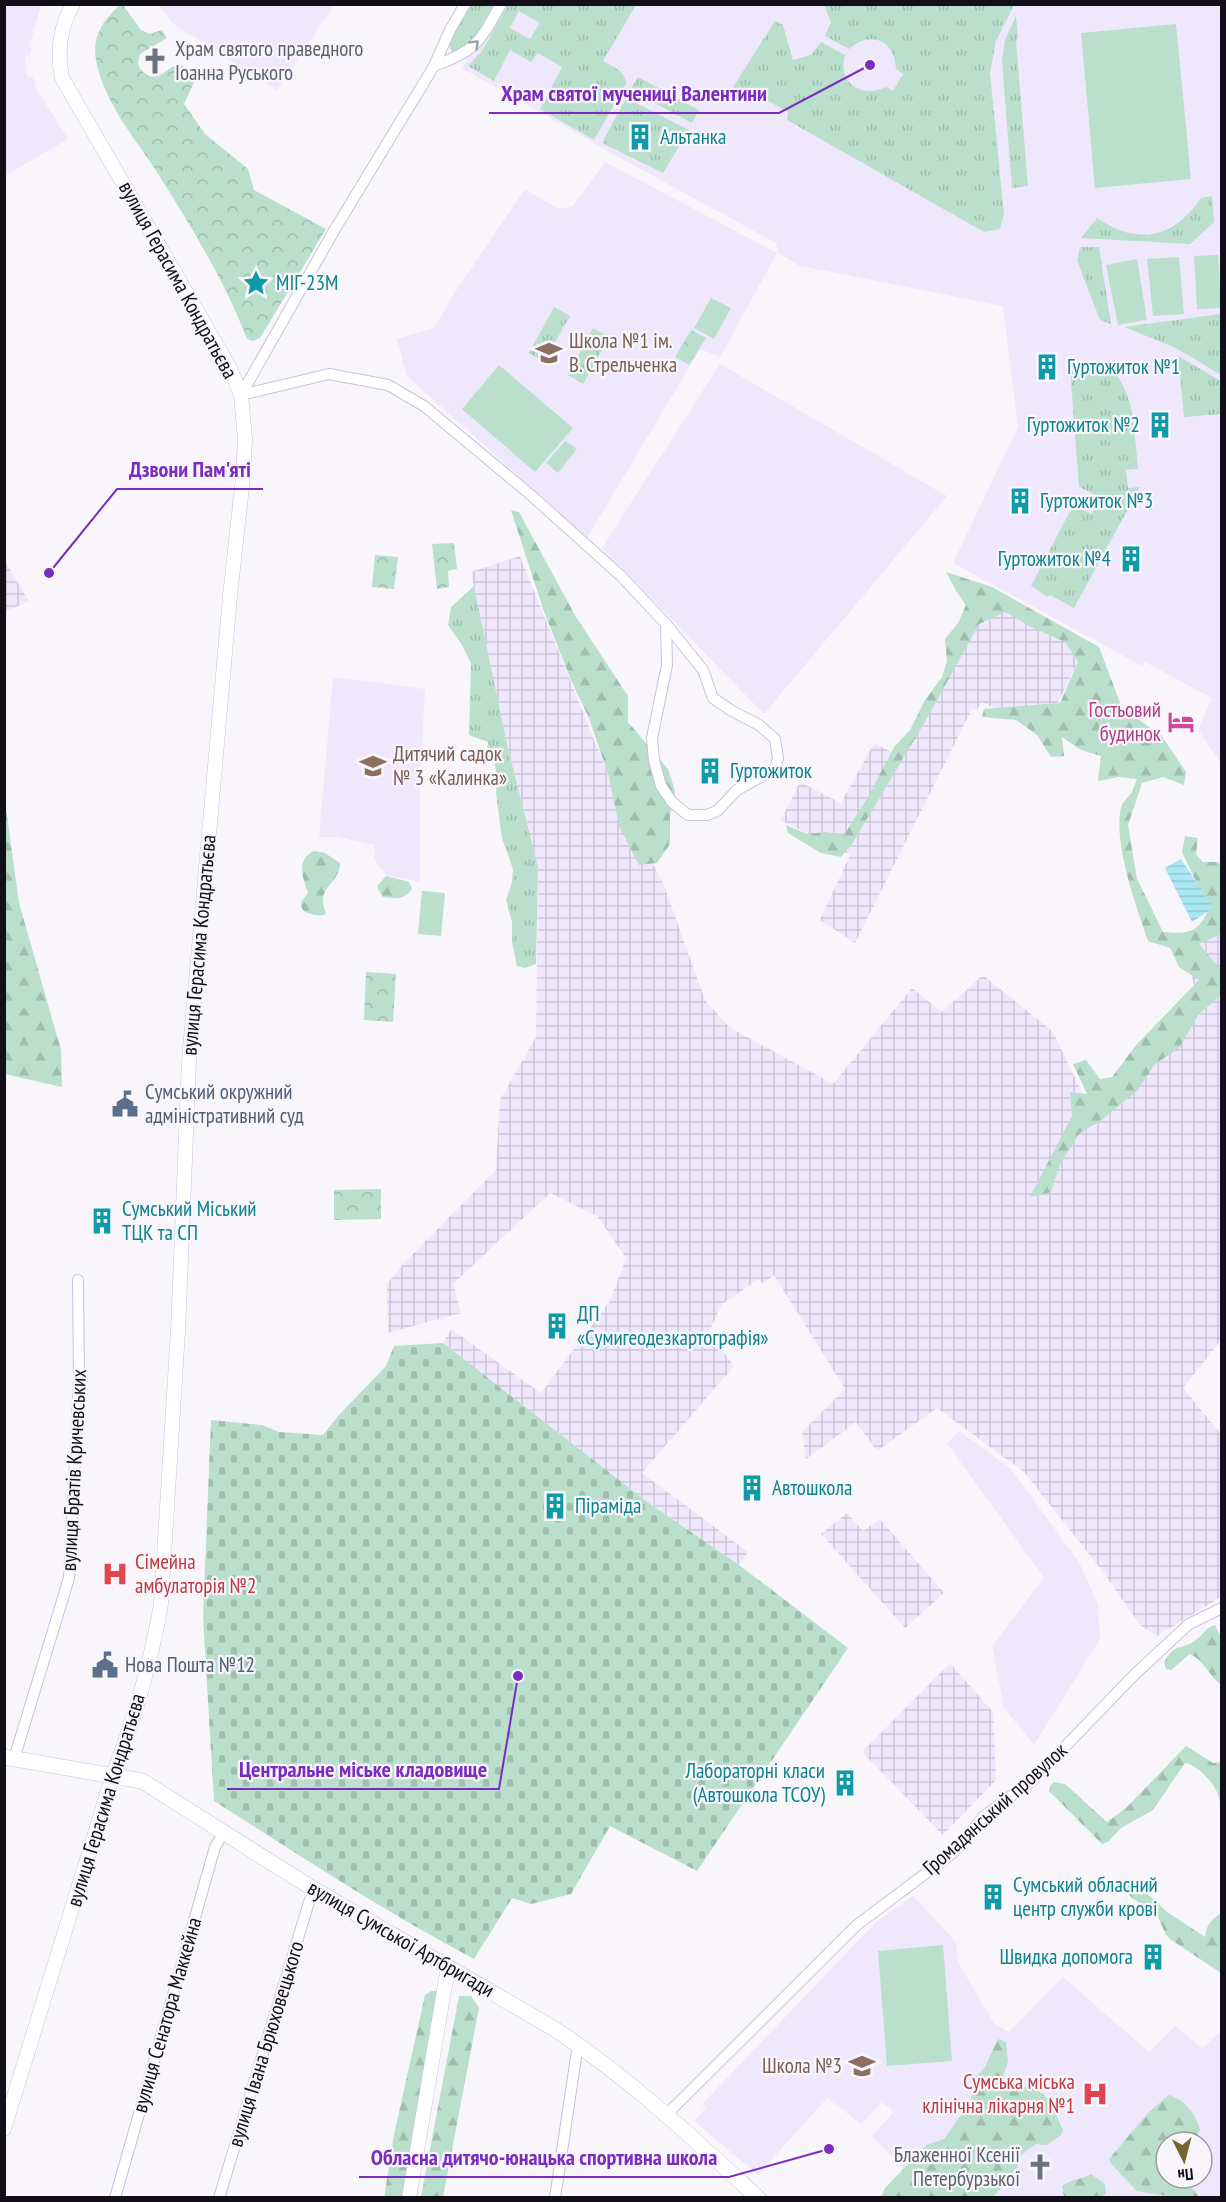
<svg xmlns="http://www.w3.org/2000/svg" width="1226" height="2202" font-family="'PT Sans Narrow',sans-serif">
	<defs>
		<pattern id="industrial-grid" width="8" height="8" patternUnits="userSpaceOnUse" patternTransform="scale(1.5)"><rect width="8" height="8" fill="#efe8fc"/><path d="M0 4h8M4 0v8" fill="none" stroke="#ccc6d7"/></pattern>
		<pattern id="grass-tufts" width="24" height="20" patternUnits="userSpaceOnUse" patternTransform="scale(1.5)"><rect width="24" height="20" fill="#badfcc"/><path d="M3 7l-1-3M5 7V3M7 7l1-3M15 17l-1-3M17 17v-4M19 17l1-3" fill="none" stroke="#9fbeae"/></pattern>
		<pattern id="forest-firs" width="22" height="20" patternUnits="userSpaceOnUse" patternTransform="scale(1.5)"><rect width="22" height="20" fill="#badfcc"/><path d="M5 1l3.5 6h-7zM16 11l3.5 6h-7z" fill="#9fbeae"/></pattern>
		<pattern id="cemetery-stones" width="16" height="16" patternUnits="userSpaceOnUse" patternTransform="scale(1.5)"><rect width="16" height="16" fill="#badfcc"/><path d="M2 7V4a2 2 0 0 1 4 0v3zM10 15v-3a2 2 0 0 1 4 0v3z" fill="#9fbeae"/></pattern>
		<pattern id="park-crowns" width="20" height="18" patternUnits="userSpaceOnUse" patternTransform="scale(1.5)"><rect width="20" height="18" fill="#badfcc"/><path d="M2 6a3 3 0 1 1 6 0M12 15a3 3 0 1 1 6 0" fill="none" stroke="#9fbeae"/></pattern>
		<pattern id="water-rules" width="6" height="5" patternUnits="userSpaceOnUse" patternTransform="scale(1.5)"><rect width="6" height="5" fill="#aae7f4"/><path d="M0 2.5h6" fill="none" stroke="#91c5d0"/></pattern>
	</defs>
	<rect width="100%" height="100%" fill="#f8f6fb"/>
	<path fill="#efe8fc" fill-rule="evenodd" d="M5 4 41 5 29 47 32 48 30 56 27 55 25 60 27 74 29 78 32 77 36 83 34 85 68 139 5 176Z
		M159 5H334L277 90 172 23Z
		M499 5H1221V763L1198 730 1212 698 1145 662 1142 666 953 563 1018 427 1003 306 800 266 778 253 776 243 622 159 462 68Z
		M605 162 777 253 720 357 700 349 587 538 406 375 397 339 434 328 455 292 525 189 559 209 573 206Z
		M720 364 947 496 764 714 602 548Z
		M333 677 425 689 420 787V882L386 875 374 859 375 845 336 837H319Z
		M959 1431 1009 1467 1079 1562 1098 1604 1100 1639 1034 1745 1004 1708 992 1646 1044 1578 947 1443Z
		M913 1896 956 1942 958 1962 994 2023 1009 2032 1063 1977 1149 2052 1175 2026 1202 2048 1221 2031V2197H884L907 2172 872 2136 893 2112 882 2102 861 2124 827 2098 758 2175 694 2121 706 2109 702 2104 876 1922ZM1166 2142H1202V2178H1166Z"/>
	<path fill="url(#industrial-grid)" d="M520 556 618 799 663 883 705 1000 729 1027 833 1084 912 988 942 1012 983 975 1053 1032 1088 1105 1197 995 1182 943 1221 921V1340L1183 1388 1221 1434V1597L1157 1636 1140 1625 1104 1573 1024 1472 937 1408 877 1451 856 1422 806 1459 802 1432 845 1389 774 1275 763 1284 759 1279 722 1304 709 1332 734 1366 642 1473 748 1552 739 1565 646 1501 443 1343 451 1329 541 1393 610 1301 626 1258 597 1216 550 1193 453 1284 461 1313 388 1333 387 1284 405 1262 496 1170 500 1100 536 1037 538 867 507 744 471 572Z
		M5 561 29 601 5 612H4Z
		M1000 607 1084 649 1056 707 1003 712 981 702 977 710 972 709 855 943 820 920 850 855 781 820 800 782 841 803 874 743 901 757 980 613Z
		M847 1513 863 1531 880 1519 944 1593 905 1628 821 1534Z
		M950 1663 993 1712 996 1780 943 1835 862 1752Z"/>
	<path fill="url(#grass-tufts)" fill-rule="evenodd" d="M472 5H494L476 38 456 54 452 52 449 46 465 12Z
		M508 5H636L603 61C613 67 626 71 626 84L594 140 540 109 562 67 538 53 531 62 510 50 494 81 468 66 482 51ZM519 11 540 23 530 39 510 28Z
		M824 5H1014L996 41 990 73 1004 214 1000 229 984 232 787 120 788 112 752 92 746 97 734 91 733 87 775 21 783 25 793 60 811 55 821 42 845 55C837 83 861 99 886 87L893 91 903 74 896 69C895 40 870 30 849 49L825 36 831 22Z
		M1016 16 1018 38 1016 41 1028 186 1012 188 1002 61 1005 40Z
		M638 77 699 110 692 123 630 90Z
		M626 98 689 130 663 173 602 143Z
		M1212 196 1214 222 1190 244 1081 238 1097 218C1138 246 1173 239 1201 198Z
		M1080 247H1099L1111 324 1100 320 1077 260Z
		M554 307 570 316 544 362 529 353Z
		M1221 314V375L1176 348 1124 327Z
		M593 328 609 337 583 384 568 375Z
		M1178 356 1221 381V414L1184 417Z
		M1112 365C1119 379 1128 393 1131 408 1135 428 1136 449 1138 469L1126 470 1128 488 1140 487 1074 608 1050 595 1048 597 1031 586 1069 513 1076 506 1092 514 1100 497 1079 487 1070 368Z
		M474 586 507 744 538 867 536 964 525 968 517 966 512 942V922L506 900 512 882 513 869 502 838 496 794 497 776 495 765 487 754 488 742 469 735 471 663 462 645 448 625 451 607Z"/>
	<path fill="url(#forest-firs)" d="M511 510 519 512 576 617 628 696V722L668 769 675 791 670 816V844L657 863 639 865 619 826 609 777 589 718 571 680 543 609Z
		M946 572 992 587 1099 647 1122 708 1161 735 1186 772 1184 785 1163 777 1142 783 1128 825 1137 879 1163 932C1189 934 1198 933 1209 909L1182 852 1185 836 1198 838 1196 854 1203 862H1218L1221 865V934L1199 944 1221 970V995L1199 1014 1179 1048 1155 1064 1137 1091 1100 1121 1080 1133 1061 1162 1051 1192 1030 1197 1072 1116 1070 1092 1087 1094 1073 1064 1086 1060 1100 1079 1112 1077 1137 1044 1199 980 1179 967 1170 948 1148 941C1136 904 1113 845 1121 807 1123 801 1129 797 1132 792 1134 788 1135 783 1137 779L1118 777 1098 781 1101 756 1081 750 1062 737 1064 756 1051 757 1037 735 1016 720 982 717 984 709 1060 703 1078 662 1065 642 1031 627 1005 612 979 624 926 720 852 844 841 857 821 853 788 833 786 825 807 834 826 832 844 835 869 795 894 747 910 730 925 700 942 677 947 661 945 639 958 623 966 605 956 591Z
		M5 801 19 903 61 1050 62 1087 5 1074Z
		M314 851 325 853 340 863C341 879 321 887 323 903 323 906 325 909 326 913L324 915C316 916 297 914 302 901 304 898 307 895 308 892 302 877 296 860 314 851Z
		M386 876 409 882 412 888C407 900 394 899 383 897L378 889V885Z
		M1215 1625 1221 1637V1685C1209 1676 1204 1660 1190 1654L1171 1670 1166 1669 1164 1663C1174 1641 1184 1651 1197 1639 1205 1633 1205 1628 1215 1625Z
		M1186 1746 1213 1763 1221 1762V1811C1220 1805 1220 1798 1217 1792 1213 1782 1196 1764 1185 1763L1153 1810 1121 1828 1108 1842 1102 1844 1049 1791 1050 1786 1054 1782 1065 1784 1107 1822 1126 1808Z
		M1136 1883 1167 1912 1205 1937C1207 1924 1210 1921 1221 1913V1973L1170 1939 1166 1935 1157 1915 1131 1897 1123 1887Z
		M431 1991H436L440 1996 404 2197 384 2198 394 2135 425 1995Z
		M459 1996H471L479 2008 443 2197H421Z
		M998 2039 1006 2042 1008 2061 1003 2077V2083L1008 2087C1047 2085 1048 2097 1063 2130L1061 2135 1047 2145 1036 2144 1022 2154 1015 2173 993 2197H881L885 2188 926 2145 944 2139 971 2101 973 2080 985 2067Z
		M1169 2095C1185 2100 1196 2114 1200 2130L1193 2142H1166V2178H1185L1199 2197H1167L1166 2196 1137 2191 1112 2165 1109 2159 1148 2113Z
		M1091 2174 1105 2184 1106 2193 1102 2197 1064 2196 1062 2186C1071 2179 1081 2180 1091 2174Z"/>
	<path fill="url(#cemetery-stones)" d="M443 1343 646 1501 739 1565 848 1648 697 1871 610 1826 571 1894 531 1904 512 1898 474 1959C385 1912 299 1855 214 1801L203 1617 211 1420 262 1425 279 1432 323 1435 339 1415 386 1366 394 1346Z"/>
	<path fill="url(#park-crowns)" d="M120 5H123L141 30 150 34 162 30 167 38 140 54C138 61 137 66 142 71 157 86 167 67 177 65 186 64 191 74 195 80L184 104 205 134 248 169 254 190 326 229 260 338 253 341 247 339C224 279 189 223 155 169 133 136 103 100 96 60 92 36 103 20 120 5Z
		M691 330 706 338 689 365 675 357Z
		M454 543 457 569 448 571 449 587 437 589 432 544Z
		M375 555 398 557 394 589 372 587Z
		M366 972 396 974 393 1022 364 1020Z
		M381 1189V1219L334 1220V1190Z"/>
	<path fill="#badfcc" d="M1176 24 1191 179 1095 188 1081 33Z
		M1218 255 1221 308 1197 309 1194 256Z
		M1179 257 1184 314 1153 316 1147 259Z
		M1137 259 1147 320 1118 325 1106 265Z
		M711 298 731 308 714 339 694 328Z
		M499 365 573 428 535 472 462 409Z
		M565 441 577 449 558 473 546 463Z
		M422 891 445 893 441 936 418 934Z
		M943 1945 952 2061 887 2066 878 1951Z"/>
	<path fill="url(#water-rules)" d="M1181 859 1213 908 1192 922 1165 868Z"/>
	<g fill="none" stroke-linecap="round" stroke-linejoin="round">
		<g stroke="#cac1db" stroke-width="12">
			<path id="street" d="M434 66C477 50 479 43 501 4
				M241 395 329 374 388 385 424 406 532 496 621 576 666 624 703 670 713 698 732 711 759 725 775 739 778 758 775 769 737 790 717 811 707 815H688L672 802 661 786 654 760 652 738 667 665 666 624
				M241 395 335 229 434 66 450 30 465 4
				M14 1759 69 1578 79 1381 78 1280
				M667 2114 857 1925 954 1852 984 1816 1033 1780 1134 1675 1189 1624 1222 1608
				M115 2198 215 1847 223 1834
				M219 2198 309 1902 315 1890
				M555 2198 578 2044"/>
		</g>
		<g stroke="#cac1db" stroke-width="15">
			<path id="secondary" d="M4 2129 113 1775C134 1720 151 1663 161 1604L178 1331 189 1061 230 596 243 477 245 439 241 395 230 368 62 78C57 52 59 28 73 4
				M409 2198 448 1967"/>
		</g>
		<g stroke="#cac1db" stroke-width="16">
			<path id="primary" d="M4 1757 142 1781 315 1890 553 2028C628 2077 693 2138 758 2198"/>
		</g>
		<use href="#street" stroke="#fff" stroke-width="10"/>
		<use href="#secondary" stroke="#fff" stroke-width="14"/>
		<use href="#primary" stroke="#fff" stroke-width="15"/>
	</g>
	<defs><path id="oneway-chevron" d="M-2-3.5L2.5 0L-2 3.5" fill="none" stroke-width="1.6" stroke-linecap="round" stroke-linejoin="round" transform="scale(1.5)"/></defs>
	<use stroke="#a09fa3" href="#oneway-chevron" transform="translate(475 44) rotate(-45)"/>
	<defs>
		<g id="church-bare" transform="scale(2.07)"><path d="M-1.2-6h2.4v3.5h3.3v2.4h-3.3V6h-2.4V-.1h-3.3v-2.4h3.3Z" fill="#6b7280" stroke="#f8f6fb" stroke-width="2.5" paint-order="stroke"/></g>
		<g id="building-bare" transform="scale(2.07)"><path d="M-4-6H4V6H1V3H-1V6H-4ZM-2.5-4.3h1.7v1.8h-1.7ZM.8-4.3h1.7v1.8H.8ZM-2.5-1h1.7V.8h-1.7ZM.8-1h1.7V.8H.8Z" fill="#0f9aa8" stroke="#f8f6fb" stroke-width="2.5" paint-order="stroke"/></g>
		<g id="sight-bare" transform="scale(2.07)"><path d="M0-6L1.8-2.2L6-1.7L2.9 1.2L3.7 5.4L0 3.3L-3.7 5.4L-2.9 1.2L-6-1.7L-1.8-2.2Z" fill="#0f9aa8" stroke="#f8f6fb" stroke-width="2.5" paint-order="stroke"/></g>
		<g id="school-bare" transform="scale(2.07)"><path d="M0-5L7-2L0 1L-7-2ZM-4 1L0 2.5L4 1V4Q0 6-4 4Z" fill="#8d6e63" stroke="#f8f6fb" stroke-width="2.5" paint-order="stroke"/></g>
		<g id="hotel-bare" transform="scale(2.07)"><path d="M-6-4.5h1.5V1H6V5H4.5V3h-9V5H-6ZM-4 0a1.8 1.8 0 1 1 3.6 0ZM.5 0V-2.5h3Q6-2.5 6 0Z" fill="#d1479c" stroke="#f8f6fb" stroke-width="2.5" paint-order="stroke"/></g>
		<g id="civic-bare" transform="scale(2.07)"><path d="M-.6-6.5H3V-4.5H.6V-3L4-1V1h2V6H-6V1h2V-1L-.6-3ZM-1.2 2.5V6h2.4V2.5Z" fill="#5c6f8a" stroke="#f8f6fb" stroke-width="2.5" paint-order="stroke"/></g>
		<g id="hospital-bare" transform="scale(2.07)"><path d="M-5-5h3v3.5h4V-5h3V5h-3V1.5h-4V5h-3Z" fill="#e0444e" stroke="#f8f6fb" stroke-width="2.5" paint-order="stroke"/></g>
	</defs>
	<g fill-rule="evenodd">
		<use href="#church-bare" x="155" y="61"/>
		<use href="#building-bare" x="640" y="137"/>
		<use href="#sight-bare" x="256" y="283"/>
		<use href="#school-bare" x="549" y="353"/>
		<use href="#building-bare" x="1047" y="367"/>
		<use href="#building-bare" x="1160" y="425"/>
		<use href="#building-bare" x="1020" y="501"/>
		<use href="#building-bare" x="1131" y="559"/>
		<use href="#hotel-bare" x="1181" y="722"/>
		<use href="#school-bare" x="373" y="766"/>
		<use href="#building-bare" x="710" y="771"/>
		<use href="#civic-bare" x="125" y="1104"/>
		<use href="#building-bare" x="102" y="1221"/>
		<use href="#building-bare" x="557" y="1326"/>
		<use href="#building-bare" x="752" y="1488"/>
		<use href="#building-bare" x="555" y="1506"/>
		<use href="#hospital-bare" x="115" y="1574"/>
		<use href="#civic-bare" x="105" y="1665"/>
		<use href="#building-bare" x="845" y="1783"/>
		<use href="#building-bare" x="993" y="1897"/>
		<use href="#building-bare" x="1153" y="1957"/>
		<use href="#school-bare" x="862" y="2066"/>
		<use href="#hospital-bare" x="1095" y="2094"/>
		<use href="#church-bare" x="1040" y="2167"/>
	</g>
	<g text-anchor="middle" stroke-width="4.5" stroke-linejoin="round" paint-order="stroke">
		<g font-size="21" fill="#5b616d" stroke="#f8f6fb" text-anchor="start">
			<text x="175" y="56">Храм святого праведного<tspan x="175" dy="24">Іоанна Руського</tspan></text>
			<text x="1020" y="2162" text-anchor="end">Блаженної Ксенії<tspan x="1020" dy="24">Петербурзької</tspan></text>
		</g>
		<g font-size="21" fill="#0d838f" stroke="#f8f6fb" text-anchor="start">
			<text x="660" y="144">Альтанка</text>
			<text x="276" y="290">МІГ-23М</text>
			<text x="1067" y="374">Гуртожиток №1</text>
			<text x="1140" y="432" text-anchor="end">Гуртожиток №2</text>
			<text x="1040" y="508">Гуртожиток №3</text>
			<text x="1111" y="566" text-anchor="end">Гуртожиток №4</text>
			<text x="730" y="778">Гуртожиток</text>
			<text x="122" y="1216">Сумський Міський<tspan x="122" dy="24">ТЦК та СП</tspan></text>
			<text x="577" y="1321">ДП<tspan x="577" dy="24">«Сумигеодезкартографія»</tspan></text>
			<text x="772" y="1495">Автошкола</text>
			<text x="575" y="1513">Піраміда</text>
			<text x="825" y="1778" text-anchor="end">Лабораторні класи<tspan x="825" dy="24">(Автошкола ТСОУ)</tspan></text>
			<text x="1013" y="1892">Сумський обласний<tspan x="1013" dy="24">центр служби крові</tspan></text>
			<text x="1133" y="1964" text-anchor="end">Швидка допомога</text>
		</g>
		<g font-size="21" fill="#120f18" stroke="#f8f6fb">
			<text transform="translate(178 280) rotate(61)" y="7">вулиця Герасима Кондратьєва</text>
			<text transform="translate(199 945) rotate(-85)" y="7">вулиця Герасима Кондратьєва</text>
			<text transform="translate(74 1470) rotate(-87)" y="7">вулиця Братів Кричевських</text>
			<text transform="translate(106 1800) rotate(-73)" y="7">вулиця Герасима Кондратьєва</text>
			<text transform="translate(995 1809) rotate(-42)" y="7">Громадянський провулок</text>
			<text transform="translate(401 1939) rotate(30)" y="7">вулиця Сумської Артбригади</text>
			<text transform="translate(167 2015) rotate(-74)" y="7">вулиця Сенатора Маккейна</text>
			<text transform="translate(266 2044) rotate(-73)" y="7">вулиця Івана Брюховецького</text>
		</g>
		<g font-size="21" fill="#785e54" stroke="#f8f6fb" text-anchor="start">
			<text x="569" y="348">Школа №1 ім.<tspan x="569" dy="24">В. Стрельченка</tspan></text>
			<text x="393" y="761">Дитячий садок<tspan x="393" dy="24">№ 3 «Калинка»</tspan></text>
			<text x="842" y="2073" text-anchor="end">Школа №3</text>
		</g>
		<g font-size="21" fill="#b23c85" stroke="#f8f6fb" text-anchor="end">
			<text x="1161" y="717">Гостьовий<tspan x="1161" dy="24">будинок</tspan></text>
		</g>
		<g font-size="21" fill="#4e5e75" stroke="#f8f6fb" text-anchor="start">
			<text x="145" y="1099">Сумський окружний<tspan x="145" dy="24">адміністративний суд</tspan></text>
			<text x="125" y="1672">Нова Пошта №12</text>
		</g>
		<g font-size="21" fill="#be3a42" stroke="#f8f6fb" text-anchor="start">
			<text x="135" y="1569">Сімейна<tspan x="135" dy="24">амбулаторія №2</tspan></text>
			<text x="1075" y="2089" text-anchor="end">Сумська міська<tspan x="1075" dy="24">клінічна лікарня №1</tspan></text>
		</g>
	</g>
	<path fill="none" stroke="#7b2cbf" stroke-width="2" d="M870 65L779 113H489M49 573L117 489H263M518 1676L499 1789H227M829 2149L729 2177H359"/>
	<g fill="#7b2cbf" stroke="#f8f6fb" stroke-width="2">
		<circle cx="870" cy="65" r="6"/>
		<circle cx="49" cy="573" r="6"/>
		<circle cx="518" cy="1676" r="6"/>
		<circle cx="829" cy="2149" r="6"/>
	</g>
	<g font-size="22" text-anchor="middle" font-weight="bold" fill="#7b2cbf" stroke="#f8f6fb" stroke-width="4.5" stroke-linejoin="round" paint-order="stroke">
		<text x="634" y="101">Храм святої мучениці Валентини</text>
		<text x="190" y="477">Дзвони Пам'яті</text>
		<text x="363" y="1777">Центральне міське кладовище</text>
		<text x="544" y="2165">Обласна дитячо-юнацька спортивна школа</text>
	</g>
	<rect width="1226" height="2202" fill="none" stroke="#120f18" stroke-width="12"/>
	<g transform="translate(1184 2160) rotate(174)"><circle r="28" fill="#f8f6fb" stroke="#9c9aa0" stroke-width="1.5"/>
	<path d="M0-4.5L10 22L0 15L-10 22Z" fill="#746633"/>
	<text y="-9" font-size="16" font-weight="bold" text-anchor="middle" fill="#120f18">Пн</text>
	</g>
</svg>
